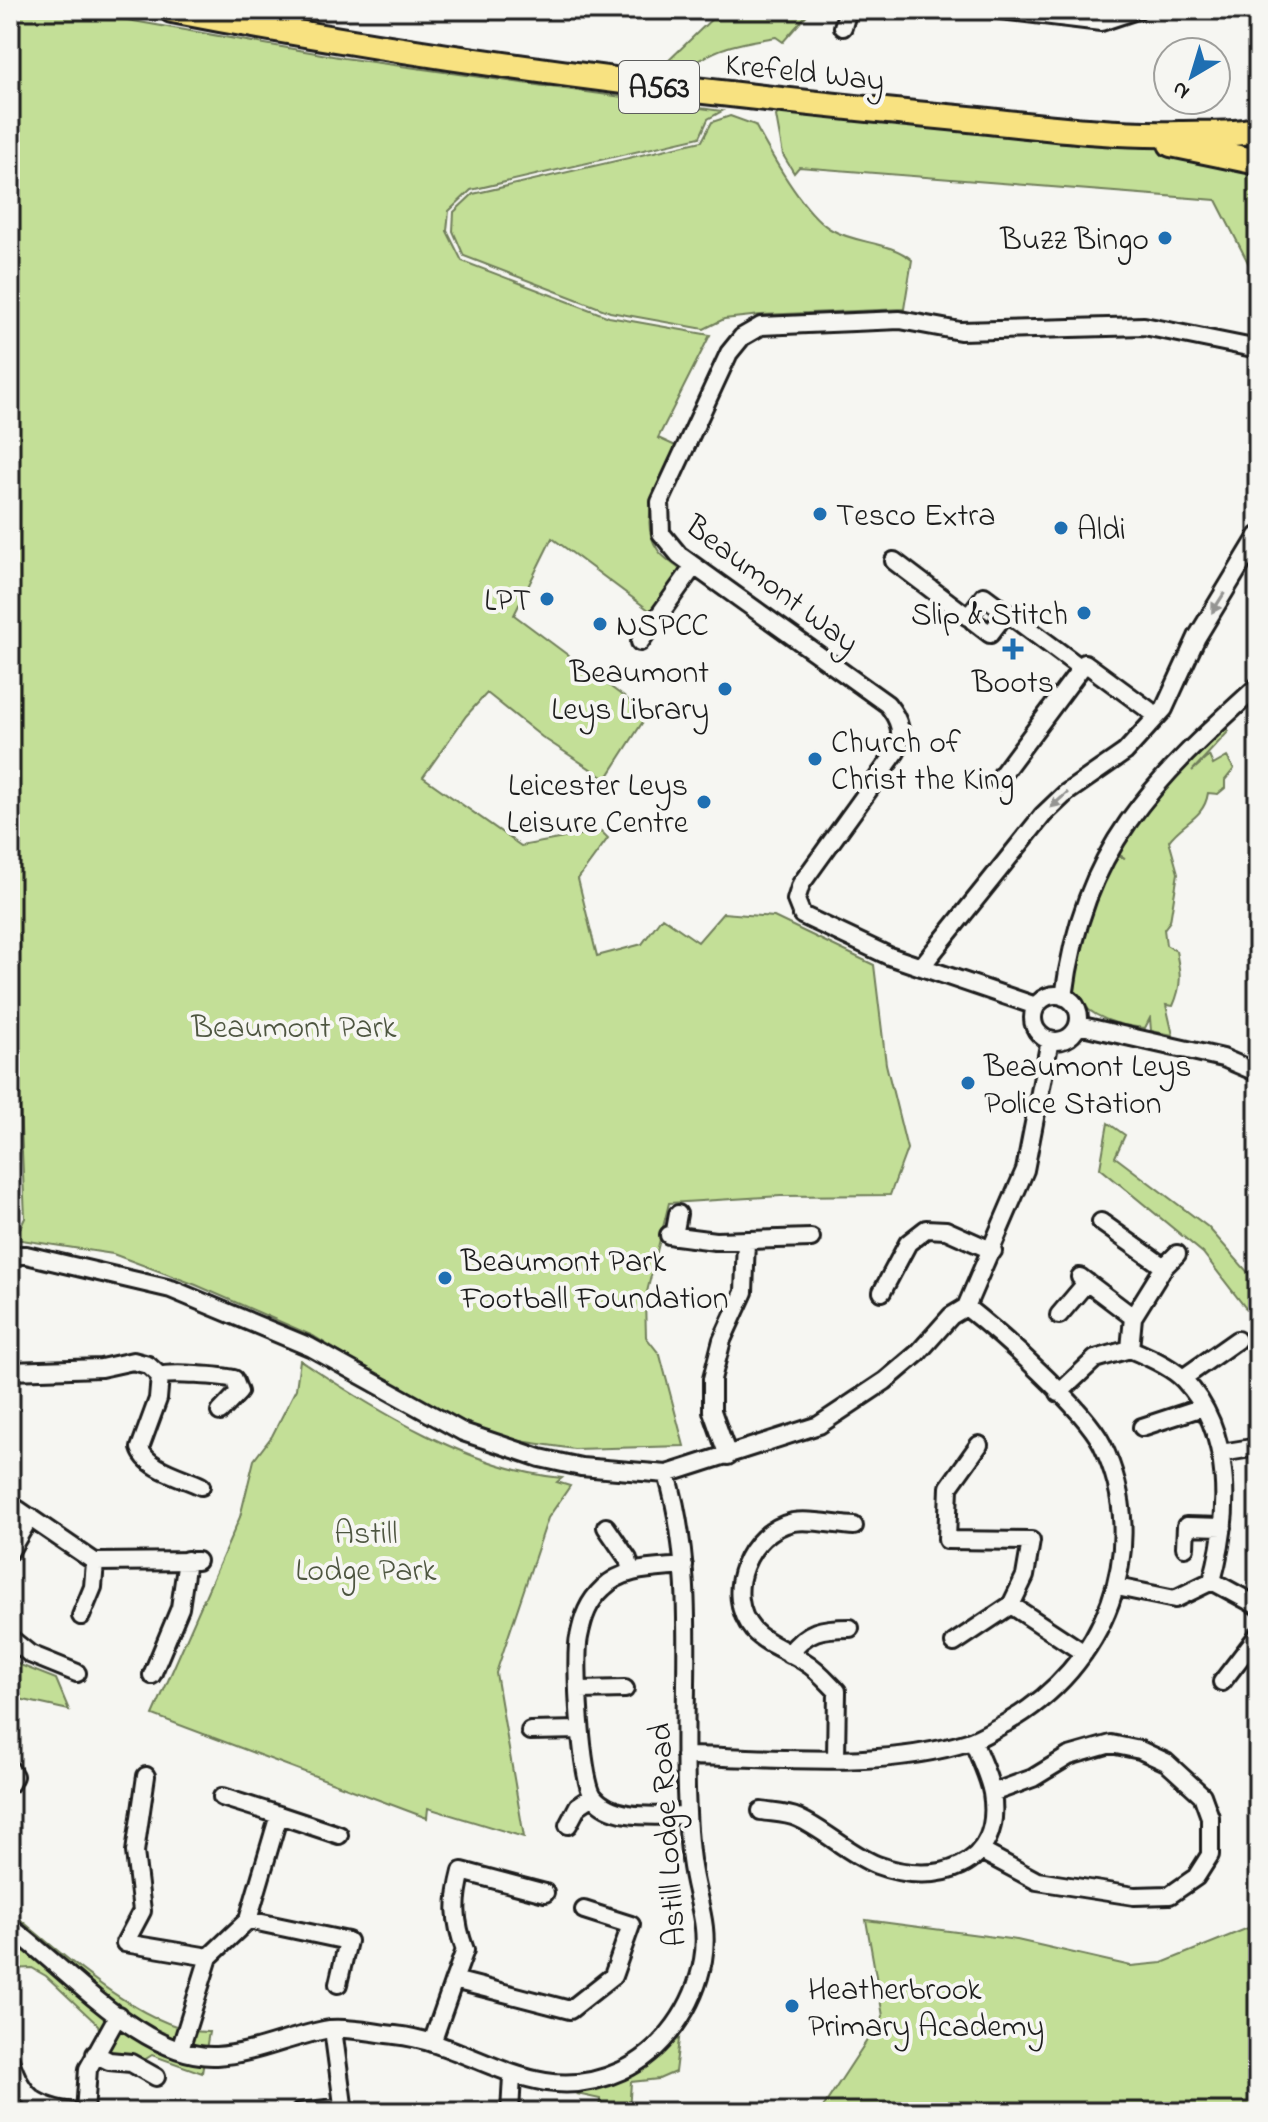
<svg xmlns="http://www.w3.org/2000/svg" width="1268" height="2122" font-family="'Indie Flower',sans-serif">
	<rect width="100%" height="100%" fill="#f6f6f2"/>
	<filter id="ink" filterUnits="userSpaceOnUse"><feTurbulence type="fractalNoise" baseFrequency=".0125" numOctaves="2"/><feDisplacementMap in="SourceGraphic" scale="16" xChannelSelector="R" yChannelSelector="G"/><feConvolveMatrix kernelMatrix="1 2 1 2 8 2 1 2 1" color-interpolation-filters="sRGB"/></filter>
	<g filter="url(#ink)">
		<path fill="#c3df97" stroke="#707e5a" stroke-width="2" d="M10 10H71L344 58 722 111 708 119 700 137 471 190 449 211 447 231 462 261 609 317 710 335 658 438 678 447C664 476 635 518 658 550 663 558 675 565 682 571L653 613 552 538 514 615 643 711 644 720 606 779 542 737 487 693 466 716 423 777 521 846 601 831 608 838 578 879 597 956 642 944 662 917 698 942 723 913 774 917 874 965 886 1064 907 1149 890 1195 781 1196 669 1203 645 1300 646 1337 660 1355 684 1446 574 1449 500 1438 421 1402 313 1336 196 1285 113 1254 15 1239 25 1218 15 995 10 992Z
			M721 10H811L783 42 776 37C759 40 742 42 725 48 699 56 697 69 664 65Z
			M783 107 1104 139 1164 149 1247 173 1258 179V282L1216 200 799 167 794 173 783 155 776 116Z
			M730 116 755 125C770 153 804 215 832 230 857 244 889 241 912 260L904 309 761 315 724 319 704 329 610 312 464 256 453 231 454 212 473 194 702 141 712 122Z
			M1225 728 1229 731 1192 771 1209 756 1213 765 1227 757 1234 769 1225 780V788L1218 794 1208 793C1204 819 1182 822 1169 841L1178 873 1170 921 1164 929 1166 945 1176 951C1180 972 1183 983 1173 1006L1166 1005 1173 1035 1151 1031 1150 1018 1145 1028C1120 1026 1089 1018 1075 995 1075 956 1097 890 1116 856L1125 858 1118 854C1142 804 1186 765 1225 728Z
			M1108 1123 1125 1135 1115 1157 1208 1227 1258 1284V1324L1203 1253 1100 1168Z
			M300 1360C375 1410 472 1470 562 1478L557 1482 570 1486 548 1518 496 1673 524 1837 428 1808 427 1818 153 1715 240 1517 254 1460 272 1436 296 1389Z
			M10 1661 56 1679 69 1710 10 1697Z
			M10 1911C58 1950 146 2033 209 2032L202 2073 152 2055 141 2062 112 2055 105 2050 98 2025 46 1976 32 1968 10 1969Z
			M866 1920 1017 1940 1131 1966 1162 1963 1258 1924V2112H820L883 2016Z
			M682 2015 675 2072 659 2079 631 2082 629 2112 599 2111 600 2099 577 2094 556 2084 623 2071Z"/>
		<g fill="none" stroke-linecap="round" stroke-linejoin="round">
			<g stroke="#1c1c1c" stroke-width="22">
				<path id="minor" d="M1001 10 1101 22 1137 10
					M843 27 848 10
					M1258 380V392
					M894 561 968 617 984 596 1081 668
					M973 621 990 634 1006 613
					M640 642 694 566
					M998 780 1085 663 1149 710
					M921 967 1043 815 1066 793 1125 752 1164 709 1197 637 1258 536
					M1033 1018a23 23 0 1 1 46 0a23 23 0 1 1-46 0Z
					M1064 997C1083 848 1152 782 1258 686
					M1036 1006 889 956 802 915 796 900 801 884 896 752C904 733 900 720 887 704L679 555 661 533 660 502 729 353 742 337 761 326 900 320 960 331 1144 326 1258 349
					M1078 1025 1223 1058 1258 1073
					M1101 1222 1164 1267
					M669 1235 715 1241 811 1238
					M674 1236 678 1214
					M10 1255H26L171 1289 310 1347 463 1432 540 1458 581 1467 667 1474 819 1425 885 1381 918 1353 951 1316 966 1307
					M1080 1277 1133 1317
					M882 1292 908 1243 926 1229 946 1230 993 1251
					M966 1307 1025 1170 1050 1040
					M1059 1315 1087 1282
					M1130 1349 1133 1317 1164 1267 1177 1254
					M10 1371 101 1368 133 1361 148 1365 160 1376 158 1399 140 1448C146 1469 183 1477 201 1486
					M160 1376C169 1372 223 1376 234 1379L239 1392 220 1412
					M1183 1378 1237 1340
					M1059 1393 1095 1359 1130 1349C1147 1356 1172 1367 1184 1380 1234 1433 1230 1516 1212 1581L1175 1599 1117 1587
					M1142 1427 1203 1407
					M979 1445 949 1487 947 1540 1031 1541 1025 1576 1011 1605 1084 1653
					M1221 1453 1258 1447
					M728 1456 712 1411V1379L722 1340 744 1292 746 1241
					M10 1504 95 1562 197 1561
					M606 1527 628 1559 631 1572
					M1185 1547 1186 1526 1223 1527
					M10 1551 30 1517
					M684 1566C656 1569 624 1567 603 1588 588 1602 583 1617 579 1637 574 1659 581 1778 593 1796 613 1822 659 1815 687 1815
					M1212 1581 1258 1606
					M81 1616 93 1587 95 1562
					M10 1638 30 1654 77 1673
					M954 1643 1011 1605
					M789 1654C807 1630 822 1628 850 1628
					M152 1675 180 1608 187 1560
					M1222 1682 1258 1635
					M580 1690 625 1689
					M530 1731 580 1730
					M685 1756C777 1757 878 1770 968 1742 981 1738 994 1729 1006 1723 1105 1668 1153 1549 1102 1444 1084 1408 999 1333 966 1307
					M836 1758 837 1691C827 1681 817 1669 805 1662 789 1651 767 1645 753 1630 722 1594 748 1532 793 1522 811 1519 836 1525 854 1526
					M10 1769 14 1776 10 1784
					M146 1776 135 1852 142 1911 125 1943 209 1957
					M222 1797 279 1815
					M761 1811C773 1813 787 1813 798 1818 825 1830 849 1854 877 1865 936 1887 1004 1868 992 1793 989 1776 979 1757 973 1741
					M568 1825 578 1806 593 1796
					M983 1852 1037 1881 1134 1896 1170 1895 1196 1877 1210 1855V1817L1202 1795 1166 1762 1140 1750 1111 1744 1069 1756 1033 1778 992 1793
					M248 1920 348 1941 338 1984
					M10 1927C67 1968 143 2059 216 2056 256 2054 292 2035 330 2029 350 2027 375 2033 395 2035 474 2043 535 2111 621 2071 664 2052 695 2005 703 1960 708 1931 701 1911 695 1883 690 1860 688 1835 687 1812 680 1700 699 1582 667 1474
					M454 1980 465 1950C454 1920 454 1902 462 1871L545 1893
					M333 2029 344 2112
					M432 2043 454 1980 570 2010 613 1976 631 1925 584 1910
					M180 2050 209 1957 248 1920 279 1815 339 1835
					M95 2054 109 2061 131 2063 156 2077
					M10 2060C22 2097 35 2107 74 2112
					M85 2112 88 2069 118 2015
					M300 2112 344 2107
					M510 2112 512 2076"/>
			</g>
			<g stroke="#1c1c1c" stroke-width="30">
				<path id="highway" d="M172 10C436 61 701 94 969 119 1039 126 1110 136 1180 134 1207 133 1232 136 1258 129
					M1171 144 1258 162"/>
			</g>
			<use href="#minor" stroke="#f6f6f2" stroke-width="16"/>
			<use href="#highway" stroke="#f8e281" stroke-width="24"/>
		</g>
		<defs><path id="oneway-solid" d="M-6-.8H1V-3.2L6.5 0L1 3.2V.8H-6Z" transform="scale(2)"/></defs>
		<g fill="#949492">
			<use href="#oneway-solid" transform="translate(1218 603) rotate(122)"/>
			<use href="#oneway-solid" transform="translate(1059 800) rotate(138)"/>
		</g>
	</g>
	<g fill="#1f6fb2" stroke="#f6f6f2" stroke-width="3">
		<circle cx="1165" cy="238" r="8"/>
		<circle cx="820" cy="514" r="8"/>
		<circle cx="1061" cy="528" r="8"/>
		<circle cx="547" cy="599" r="8"/>
		<circle cx="1084" cy="613" r="8"/>
		<circle cx="600" cy="624" r="8"/>
		<path d="M1009 637h8v8h8v8h-8v8h-8v-8h-8v-8h8z"/>
		<circle cx="725" cy="689" r="8"/>
		<circle cx="815" cy="759" r="8"/>
		<circle cx="704" cy="802" r="8"/>
		<circle cx="968" cy="1083" r="8"/>
		<circle cx="445" cy="1278" r="8"/>
		<circle cx="792" cy="2006" r="8"/>
	</g>
	<g text-anchor="middle" stroke-width="8" stroke-linejoin="round" paint-order="stroke">
		<rect fill="#f6f6f2" stroke="#5d5d5c" stroke-width="2" x="619" y="61" width="80" height="52" rx="6"/>
		<g font-size="30" font-weight="bold" fill="#1c1c1c">
			<text x="659" y="97">A563</text>
		</g>
		<g font-size="32" fill="#1c1c1c" stroke="#f6f6f2">
			<text transform="translate(805 71) rotate(6)" y="11">Krefeld Way</text>
			<text transform="translate(773 583) rotate(37)" y="11">Beaumont Way</text>
			<text transform="translate(666 1835) rotate(-94)" y="11">Astill Lodge Road</text>
		</g>
		<g font-size="32" fill="#1c1c1c" stroke="#f6f6f2" text-anchor="start">
			<text x="1149" y="249" text-anchor="end">Buzz Bingo</text>
			<text x="836" y="525">Tesco Extra</text>
			<text x="1077" y="539">Aldi</text>
			<text x="531" y="610" text-anchor="end">LPT</text>
			<text x="1068" y="624" text-anchor="end">Slip &amp; Stitch</text>
			<text x="616" y="635">NSPCC</text>
			<text x="709" y="682" text-anchor="end">Beaumont<tspan x="709" dy="37">Leys Library</tspan></text>
			<text x="1013" y="692" text-anchor="middle">Boots</text>
			<text x="831" y="752">Church of<tspan x="831" dy="37">Christ the King</tspan></text>
			<text x="688" y="795" text-anchor="end">Leicester Leys<tspan x="688" dy="37">Leisure Centre</tspan></text>
			<text x="984" y="1076">Beaumont Leys<tspan x="984" dy="37">Police Station</tspan></text>
			<text x="461" y="1271">Beaumont Park<tspan x="461" dy="37">Football Foundation</tspan></text>
			<text x="808" y="1999">Heatherbrook<tspan x="808" dy="37">Primary Academy</tspan></text>
		</g>
		<g font-size="32" fill="#4e5641" stroke="#f6f6f2">
			<text x="294" y="1037">Beaumont Park</text>
			<text x="366" y="1543">Astill<tspan x="366" dy="37">Lodge Park</tspan></text>
		</g>
	</g>
	<rect width="1268" height="2122" fill="none" stroke="#f6f6f2" stroke-width="40"/>
	<rect x="20" y="20" width="1228" height="2082" fill="none" stroke="#1c1c1c" stroke-width="3" filter="url(#ink)"/>
	<g transform="translate(1192 76) rotate(218)"><circle r="38" fill="#f6f6f2" stroke="#9f9f9c" stroke-width="2"/>
	<path d="M0-6L14 30L0 20L-14 30Z" fill="#1f6fb2"/>
	<text y="-12" font-size="22" font-weight="bold" text-anchor="middle" fill="#1c1c1c">N</text>
	</g>
</svg>
